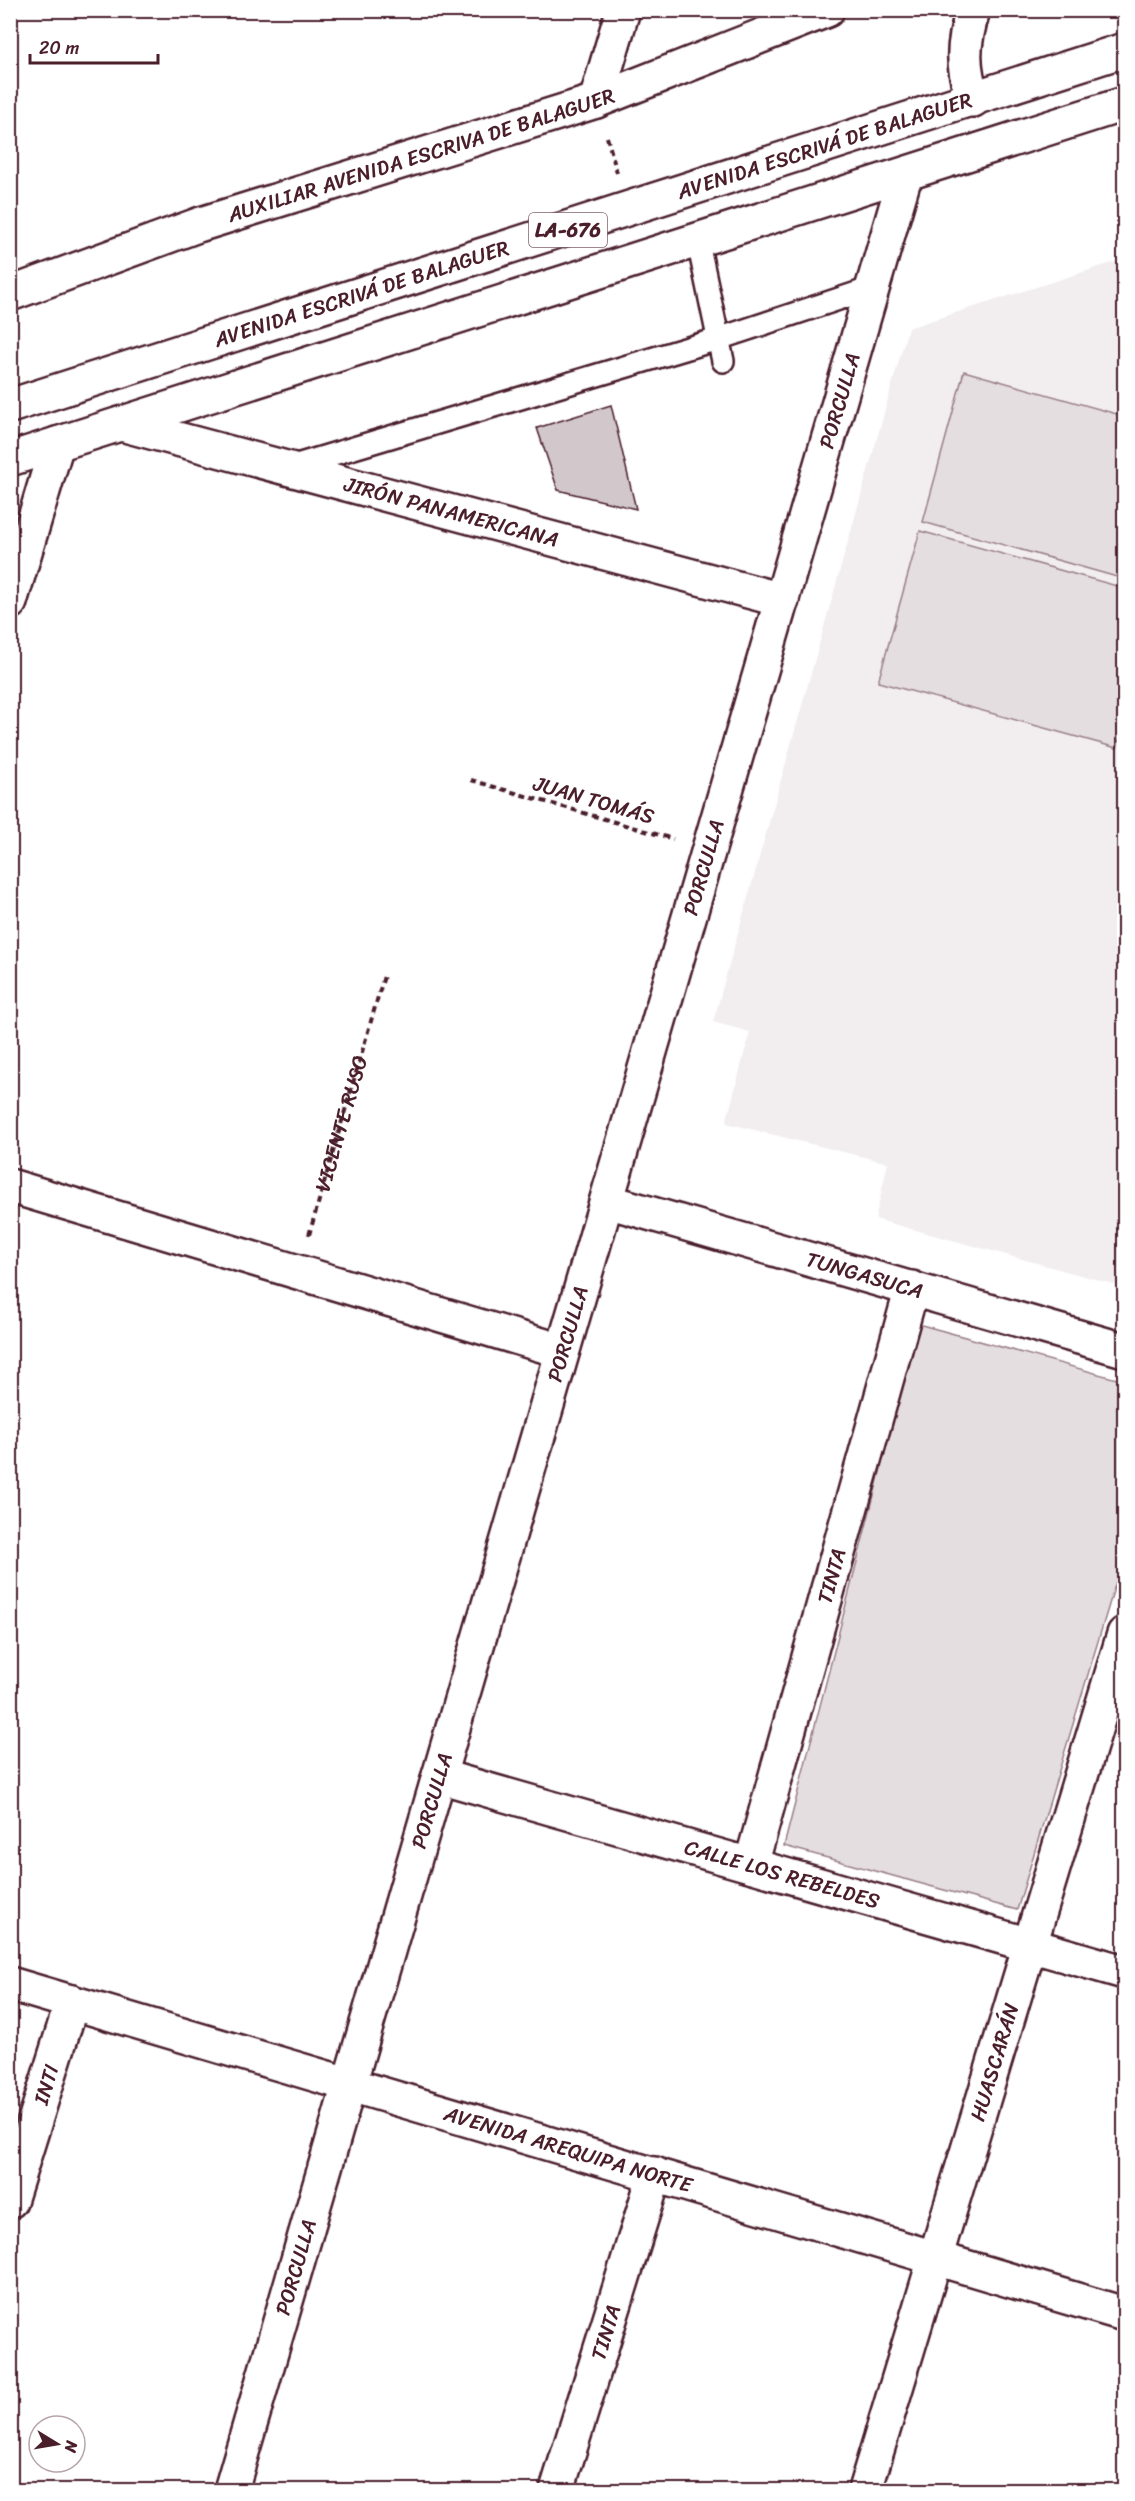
<svg xmlns="http://www.w3.org/2000/svg" width="1135" height="2501" font-family="Sriracha,sans-serif">
	<rect width="100%" height="100%" fill="#fff"/>
	<filter id="ink" filterUnits="userSpaceOnUse"><feTurbulence type="fractalNoise" baseFrequency=".0167" numOctaves="2"/><feDisplacementMap in="SourceGraphic" scale="12" xChannelSelector="R" yChannelSelector="G"/><feConvolveMatrix kernelMatrix="1 2 1 2 8 2 1 2 1" color-interpolation-filters="sRGB"/></filter>
	<g filter="url(#ink)">
		<path fill="#f2eeef" d="M1124 259V1287L875 1219 888 1163 726 1123 750 1032 713 1022 908 328Z"/>
		<path fill="#e5dee0" stroke="#987e86" stroke-width="1.5" d="M964 371 1124 416V579L923 522Z
			M920 531 1124 588V721L1117 748 878 682Z
			M918 1324 1124 1381V1555L1017 1910 784 1846Z"/>
		<path fill="#d2c7cb" stroke="#4a1f2b" stroke-width="1.5" d="M611 405 636 509 558 490 537 428Z"/>
		<g fill="none" stroke-linecap="round" stroke-linejoin="round">
			<g stroke="#4a1f2b" stroke-width="26">
				<path id="lane" d="M698 242 723 361
					M290 467 718 339 872 288"/>
			</g>
			<g stroke="#4a1f2b" stroke-width="38">
				<g id="street">
					<path d="M973 100C962 65 962 46 973 10"/>
					<path d="M596 101 623 10"/>
					<path id="s2" d="M10 294 198 225 596 101 827 10"/>
					<path id="s3" d="M121 424 782 600"/>
					<path d="M10 602 57 444"/>
					<path d="M10 1186 562 1351"/>
					<path id="s4" d="M607 1201 1124 1350"/>
					<path id="s5" d="M439 1776 1124 1972"/>
					<path id="s6" d="M751 1865 912 1288"/>
					<path id="s7" d="M10 1984 1124 2314"/>
					<path id="s8" d="M10 2201 72 2002"/>
					<path id="s9" d="M231 2490 905 176"/>
					<path id="s10" d="M557 2490 655 2174"/>
					<path id="s11" d="M865 2490 1124 1634"/>
				</g>
			</g>
			<g stroke="#4a1f2b" stroke-width="38">
				<g id="primary">
					<path id="s12" d="M10 406 1124 50"/>
					<path d="M10 459 1124 104"/>
				</g>
			</g>
			<g stroke="#4a1f2b" stroke-width="4" stroke-dasharray="6 4.5" stroke-linecap="butt">
				<path d="M607 137 617 173"/>
				<path d="M471 780 673 839"/>
				<path id="s1" d="M309 1235 384 976"/>
			</g>
			<use href="#lane" stroke="#fff" stroke-width="21"/>
			<use href="#street" stroke="#fff" stroke-width="33"/>
			<use href="#primary" stroke="#fff" stroke-width="33"/>
		</g>
	</g>
	<g text-anchor="middle" stroke-width="4.5" stroke-linejoin="round" paint-order="stroke">
		<rect fill="#fff" stroke="#80626b" stroke-width="1.5" x="529" y="213" width="78" height="34" rx="4.5"/>
		<g font-size="20" font-weight="bold" fill="#4a1f2b">
			<text x="568" y="237">LA-676</text>
		</g>
		<g font-size="21" fill="#4a1f2b" stroke="#fff">
			<text dy="7" stroke="none"><textPath href="#s12" startOffset="855">AVENIDA ESCRIVÁ DE BALAGUER</textPath></text>
			<text dy="7" stroke="none"><textPath href="#s2" startOffset="434">AUXILIAR AVENIDA ESCRIVA DE BALAGUER</textPath></text>
			<text dy="7" stroke="none"><textPath href="#s12" startOffset="369">AVENIDA ESCRIVÁ DE BALAGUER</textPath></text>
			<text dy="7" stroke="none"><textPath href="#s9" startOffset="2176">PORCULLA</textPath></text>
			<text dy="7" stroke="none"><textPath href="#s3" startOffset="342">JIRÓN PANAMERICANA</textPath></text>
			<text transform="translate(594 800) rotate(16)" y="7">JUAN TOMÁS</text>
			<text dy="7" stroke="none"><textPath href="#s9" startOffset="1690">PORCULLA</textPath></text>
			<text dy="7" stroke="none"><textPath href="#s1" startOffset="116">VICENTE RUSO</textPath></text>
			<text dy="7" stroke="none"><textPath href="#s4" startOffset="268">TUNGASUCA</textPath></text>
			<text dy="7" stroke="none"><textPath href="#s9" startOffset="1204">PORCULLA</textPath></text>
			<text dy="7" stroke="none"><textPath href="#s6" startOffset="300">TINTA</textPath></text>
			<text dy="7" stroke="none"><textPath href="#s9" startOffset="718">PORCULLA</textPath></text>
			<text dy="7" stroke="none"><textPath href="#s5" startOffset="357">CALLE LOS REBELDES</textPath></text>
			<text dy="7" stroke="none"><textPath href="#s11" startOffset="447">HUASCARÁN</textPath></text>
			<text dy="7" stroke="none"><textPath href="#s8" startOffset="122">INTI</textPath></text>
			<text dy="7" stroke="none"><textPath href="#s7" startOffset="582">AVENIDA AREQUIPA NORTE</textPath></text>
			<text dy="7" stroke="none"><textPath href="#s9" startOffset="232">PORCULLA</textPath></text>
			<text dy="7" stroke="none"><textPath href="#s10" startOffset="165">TINTA</textPath></text>
		</g>
	</g>
	<rect width="1135" height="2501" fill="none" stroke="#fff" stroke-width="36"/>
	<rect x="18" y="18" width="1099" height="2465" fill="none" stroke="#4a1f2b" stroke-width="2" filter="url(#ink)"/>
	<g transform="translate(57 2444) rotate(101)"><circle r="28" fill="#ffffff" stroke="#b7a5aa" stroke-width="1.5"/>
	<path d="M0-4.5L10 22L0 15L-10 22Z" fill="#4a1f2b"/>
	<text y="-9" font-size="16" font-weight="bold" text-anchor="middle" fill="#4a1f2b">N</text>
	</g>
	<path d="M30 54v9h128v-9" fill="none" stroke="#4a1f2b" stroke-width="3"/>
	<text x="39" y="54" font-size="18" fill="#4a1f2b" stroke="#ffffff" stroke-width="4.5" paint-order="stroke">20 m</text>
</svg>
